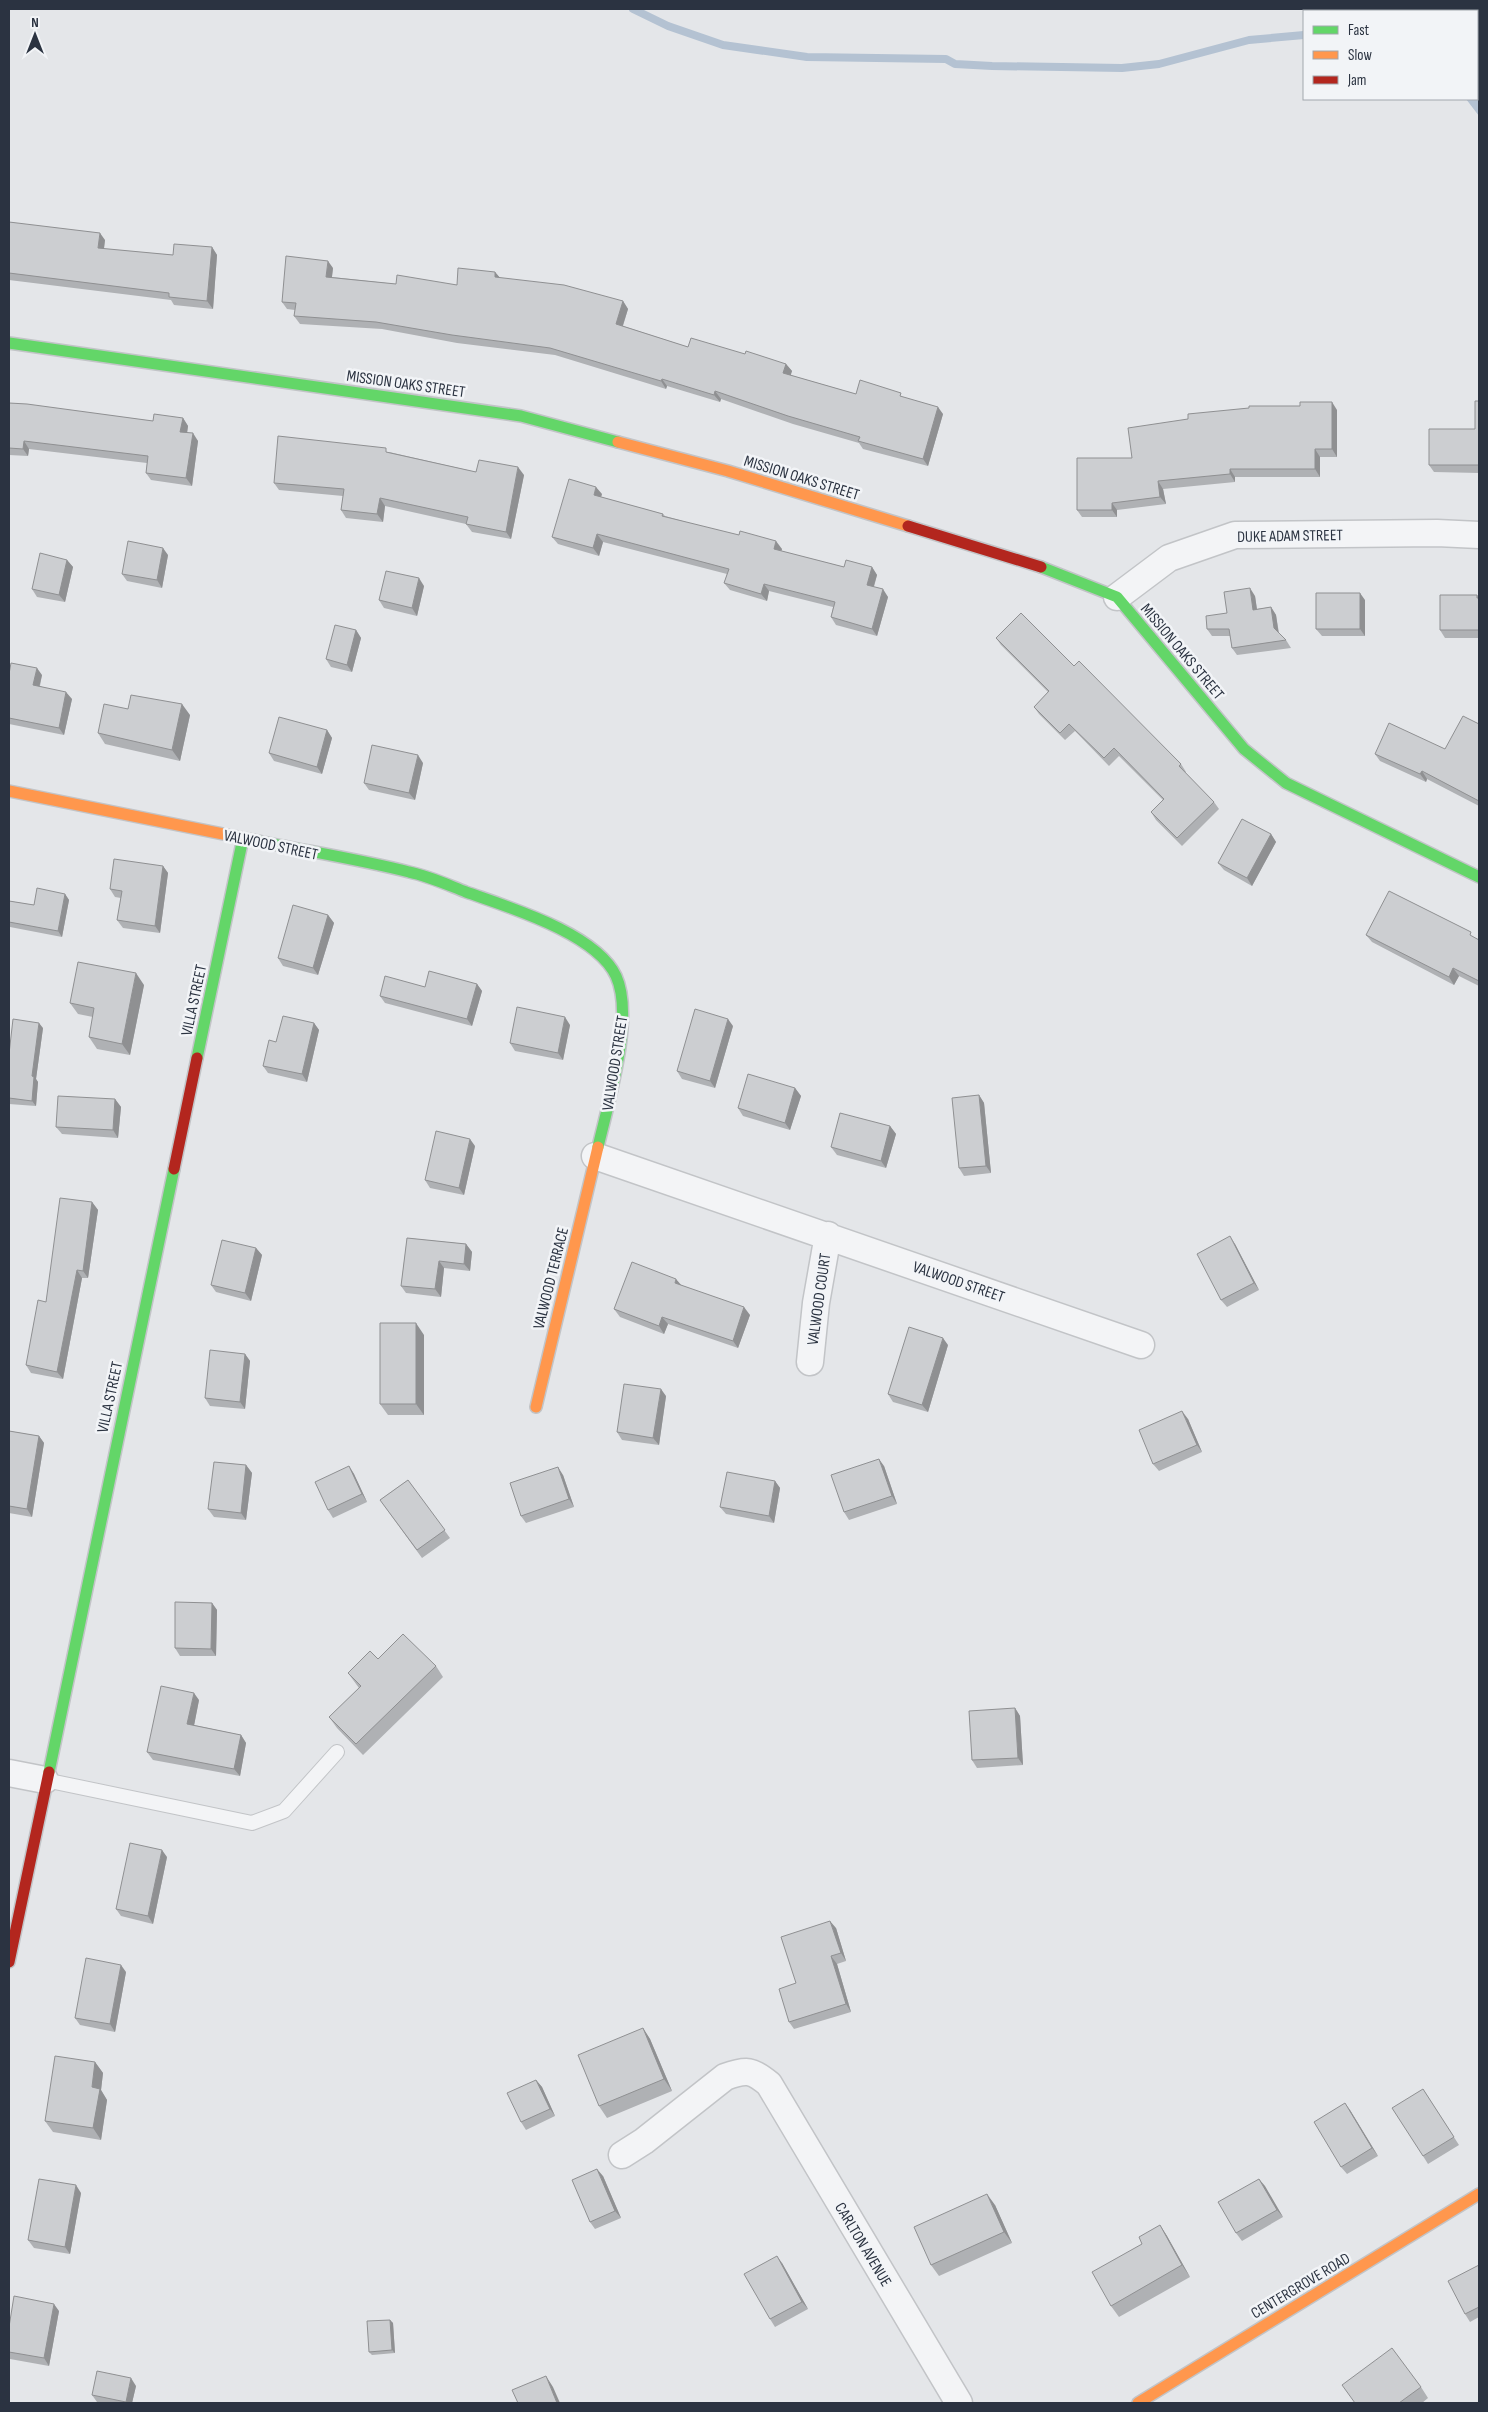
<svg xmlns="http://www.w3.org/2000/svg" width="1488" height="2412" font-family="'Sofia Sans Condensed',sans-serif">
	<rect width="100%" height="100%" fill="#e4e6e9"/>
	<path fill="#b4c2d2" d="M1479 55V116L1466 99H1477V56Z"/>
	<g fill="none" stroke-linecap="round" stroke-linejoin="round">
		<path stroke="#b4c2d2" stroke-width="8" d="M633 9 668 26 723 45 807 57 946 59 955 64 992 66 1122 68 1159 64 1249 40 1304 35"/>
		<g stroke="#c2c4c7" stroke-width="16">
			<path id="lane" d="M45 1780 252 1823 284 1811 337 1752"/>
		</g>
		<g stroke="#c2c4c7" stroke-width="29">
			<path id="street" d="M1117 597 1169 558 1235 535 1437 533 1479 535
				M595 1156 1141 1345
				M810 1362 816 1303 828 1235
				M9 1773 45 1780
				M622 2155 644 2141 725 2077C747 2069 752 2070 769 2084L959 2403"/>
		</g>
		<g stroke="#c2c4c7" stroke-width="14">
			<path id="fast" d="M9 343 521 416 618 442
				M1041 567 1117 597 1244 749 1286 783 1479 877
				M253 840C305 851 358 859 409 872 429 876 448 885 466 892 508 907 596 933 616 976 635 1017 608 1103 598 1147
				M197 1058 243 838
				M49 1772 174 1169"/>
		</g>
		<g stroke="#c2c4c7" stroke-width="14">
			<path id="slow" d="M618 442 728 471 908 526
				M9 791 253 840
				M536 1407 598 1147
				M1138 2403 1479 2194"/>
		</g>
		<g stroke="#c2c4c7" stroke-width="14">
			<path id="jam" d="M908 526 1041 567
				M174 1169 197 1058
				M9 1962 49 1772"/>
		</g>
		<use href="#lane" stroke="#f3f4f6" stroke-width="14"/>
		<use href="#street" stroke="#f3f4f6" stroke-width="26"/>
		<use href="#fast" stroke="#63d668" stroke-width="11"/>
		<use href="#slow" stroke="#ff974d" stroke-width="11"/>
		<use href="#jam" stroke="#b3261e" stroke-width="11"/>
	</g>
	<path fill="#afb1b4" d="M9 222 105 240 104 249 173 255 212 247 217 255 213 309 174 305 171 300 9 280Z
		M333 268 332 277 396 284 457 285 495 272 500 278 623 301 628 309 623 326 688 347 745 354 786 364 792 371 790 375 856 394 903 397 943 414 928 466 863 449 859 443 793 424 721 399 720 402 667 386 666 389 555 355 457 343 382 329 300 324 294 316 295 310 287 309 282 302Z
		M1479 401V473L1434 472 1429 465 1475 429Z
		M9 403 153 421 183 418 188 426 187 433 198 441 192 486 151 480 146 473 147 463 29 449 28 456 9 455Z
		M1337 410V457H1320V477H1235V482L1163 489 1166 504 1117 510V517H1082L1077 510 1132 458Z
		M389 452 476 472 524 475 511 539 472 532 466 524 385 506 383 522 346 518 341 510 343 496 279 490 274 483Z
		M602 494 601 497 663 514 665 516 782 549 781 551 844 567H872L877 575 874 587 888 597 877 636 836 625 831 617 833 607 769 591 767 601 730 590 724 583 727 574 603 542 599 556 558 544 552 537Z
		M168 555 162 588 127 581 122 574Z
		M67 560 73 567 65 602 37 597 32 589Z
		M424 586 417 616 384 608 379 600Z
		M1477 595 1479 597V638H1445L1440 630Z
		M1255 596 1257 609 1271 607 1276 615 1279 633 1286 640 1291 648 1237 655 1232 648 1230 636H1212L1207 629 1227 613Z
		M1365 600V636H1322L1316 629Z
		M356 630 361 638 352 672 331 667 326 659Z
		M996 638 1074 666 1181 764 1186 772 1185 773 1214 802 1219 809 1182 846 1156 820 1151 812 1163 800 1119 756 1109 766 1075 731 1065 740 1039 714 1034 707 1048 692 1001 645Z
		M9 674 42 675 40 686 72 699 64 735 9 724Z
		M128 709 190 715 180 761 105 744 98 733Z
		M1479 724V806L1427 779 1426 782 1380 761 1375 754 1445 749Z
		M327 730 332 738 322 774 274 761 269 753Z
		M423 763 415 800 369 790 364 783Z
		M1271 834 1276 842 1252 886 1224 870 1218 863Z
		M163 866 168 873 160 933 123 928 117 920 121 898 115 897 110 889Z
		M65 894 69 900 62 937 10 927 9 930V901L34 905Z
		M328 915 334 923 318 975 283 966 278 958Z
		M1366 935 1476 938 1479 940V986L1459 976 1454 985 1372 942Z
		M477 984 482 991 472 1026 385 1003 380 996Z
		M144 985 130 1055 97 1049 89 1037 93 1017 78 1014 70 1003Z
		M314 1023 319 1030 307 1082 268 1073 263 1066 276 1042Z
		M570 1025 563 1060 515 1051 510 1043Z
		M733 1026 715 1088 682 1079 677 1071Z
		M43 1028 36 1079 38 1082 36 1106 9 1104V1054Z
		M795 1088 801 1096 790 1130 743 1116 738 1108Z
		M979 1095 984 1103 991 1173 964 1176 959 1168Z
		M115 1099 121 1107 118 1138 62 1134 56 1127Z
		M890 1126 896 1134 886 1168 837 1155 831 1147Z
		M475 1146 464 1195 430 1188 425 1180Z
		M92 1202 98 1210 88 1278H82L63 1379 31 1373 26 1365 46 1302Z
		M407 1238 466 1244 472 1252 470 1271 444 1268 441 1297 406 1293 401 1286Z
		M1235 1244 1259 1290 1227 1307 1221 1300Z
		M256 1248 262 1255 251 1301 216 1292 211 1285Z
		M681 1285 750 1315 738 1348 668 1324 664 1334 620 1317 614 1309Z
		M424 1335V1415H388L380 1404Z
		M948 1345 928 1412 893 1402 888 1394Z
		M245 1354 250 1361 245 1409 210 1406 205 1398Z
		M666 1396 659 1445 622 1440 617 1432Z
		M1188 1419 1202 1452 1159 1471 1153 1464Z
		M9 1431 39 1436 44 1443 32 1517 9 1513Z
		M246 1465 252 1473 246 1520 214 1517 208 1509Z
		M349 1466 354 1474 367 1502 333 1518 328 1510Z
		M884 1466 897 1504 849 1520 844 1512Z
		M563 1475 574 1507 526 1523 521 1516Z
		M408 1480 450 1538 422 1558 380 1500Z
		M775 1481 780 1488 774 1523 726 1514 720 1507Z
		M212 1603 217 1610 216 1656H180L175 1648Z
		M378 1659 436 1666 443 1677 363 1755 337 1728 329 1717 359 1688 348 1673Z
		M199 1700 194 1725 241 1735 246 1743 240 1776 153 1760 147 1752Z
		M1015 1708 1020 1716 1023 1765 977 1768 972 1760Z
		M167 1857 153 1924 121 1916 116 1909Z
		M836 1928 846 1961 837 1964 851 2012 794 2029 789 2022 796 1983Z
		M126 1972 115 2032 80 2025 75 2018Z
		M643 2028 650 2039 672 2091 607 2118 599 2106Z
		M95 2062 103 2073 101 2090 107 2100 101 2140 53 2132 45 2121Z
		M536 2080 542 2087 555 2116 526 2130 521 2122Z
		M1423 2089 1459 2145 1428 2164 1423 2156Z
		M1350 2110 1378 2156 1347 2174 1341 2167Z
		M603 2176 621 2218 595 2229 590 2222Z
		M1259 2179 1283 2217 1242 2241 1236 2233Z
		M81 2193 70 2254 34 2248 28 2240Z
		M995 2205 1012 2243 939 2276 931 2265Z
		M1160 2225 1167 2236 1190 2277 1119 2317 1111 2306Z
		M782 2263 808 2309 775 2327 770 2319Z
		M1479 2265V2317L1470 2322 1465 2314Z
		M59 2311 49 2366 10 2359 9 2357V2327Z
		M390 2320 393 2323 395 2353 372 2355 369 2352Z
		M136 2386 132 2403H102L97 2402 92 2395Z
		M1421 2387 1428 2398 1422 2403H1355Z"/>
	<path fill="#8f9092" d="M100 233 105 240 103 255 98 248Z
		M212 247 217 255 213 309 207 301Z
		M328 261 333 268 331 284 326 277Z
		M495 272 501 279 495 277Z
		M623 301 628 309 621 331 616 324Z
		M786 364 792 371 789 381 783 373Z
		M662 379 667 386 666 389 661 381Z
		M715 391 721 399 720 402 714 395Z
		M1332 402 1337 410V457L1332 449Z
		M938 407 943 414 928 466 923 459Z
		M183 418 188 426 186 440 180 432Z
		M193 433 198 441 192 486 186 478Z
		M24 441 29 449 28 456 23 449Z
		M1315 449 1320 457V477L1315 469Z
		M518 467 524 475 511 539 506 532Z
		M1230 469 1235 477V482L1230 474Z
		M1158 481 1163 489 1166 504 1160 497Z
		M596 487 602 494 599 503 594 495Z
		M380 498 385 506 383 522 377 514Z
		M1112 503 1117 510V517L1112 510Z
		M597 534 603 542 599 556 593 548Z
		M776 541 782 549 779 557 774 549Z
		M163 548 168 555 162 588 157 580Z
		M67 560 73 567 65 602 59 595Z
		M872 567 877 575 872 592 867 585Z
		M419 578 424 586 417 616 412 608Z
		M764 584 769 591 767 601 761 594Z
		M1250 588 1255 596 1258 617 1253 610Z
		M883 589 888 597 877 636 872 629Z
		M1360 593 1365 600V636L1360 629Z
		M1271 607 1276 615 1279 636 1274 628Z
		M356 630 361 638 352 672 347 665Z
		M37 668 42 675 38 692 33 685Z
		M66 692 72 699 64 735 59 728Z
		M182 704 190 715 180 761 172 750Z
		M327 730 332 738 322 774 317 767Z
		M418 755 423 763 415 800 409 793Z
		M1422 771 1427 779 1426 782 1420 774Z
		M1271 834 1276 842 1252 886 1247 878Z
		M163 866 168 873 160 933 155 926Z
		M65 894 69 900 62 937 58 931Z
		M328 915 334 923 318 975 313 968Z
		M1453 968 1459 976 1454 985 1449 977Z
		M136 973 144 985 130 1055 122 1044Z
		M477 984 482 991 472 1026 467 1019Z
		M565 1017 570 1025 563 1060 558 1053Z
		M728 1019 733 1026 715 1088 710 1081Z
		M39 1023 43 1028 36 1079 38 1082 36 1106 32 1101V1076Z
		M314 1023 319 1030 307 1082 302 1074Z
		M795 1088 801 1096 790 1130 785 1123Z
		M979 1095 984 1103 991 1173 986 1166Z
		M115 1099 121 1107 118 1138 113 1130Z
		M890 1126 896 1134 886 1168 881 1161Z
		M470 1139 475 1146 464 1195 459 1188Z
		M92 1202 98 1210 88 1278 83 1271Z
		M1230 1236 1235 1244 1259 1290 1254 1283Z
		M466 1244 472 1252 470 1271 464 1264Z
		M256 1248 262 1255 251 1301 245 1293Z
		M439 1261 444 1268 441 1297 435 1289Z
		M77 1270 82 1278 63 1379 57 1372Z
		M676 1279 682 1286 675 1283Z
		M744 1307 750 1315 738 1348 733 1341Z
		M662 1317 668 1324 664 1334 659 1326Z
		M416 1323 424 1335V1415L416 1404Z
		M943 1338 948 1345 928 1412 922 1405Z
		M245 1354 250 1361 245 1409 240 1402Z
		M661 1389 666 1396 659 1445 653 1438Z
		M1182 1411 1188 1419 1202 1452 1197 1445Z
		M39 1436 44 1443 32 1517 27 1509Z
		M879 1459 884 1466 897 1504 892 1496Z
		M246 1465 252 1473 246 1520 241 1513Z
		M349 1466 354 1474 367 1502 362 1494Z
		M558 1467 563 1475 574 1507 569 1499Z
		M775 1481 780 1488 774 1523 769 1516Z
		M212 1603 217 1610 216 1656 211 1649Z
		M194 1693 199 1700 193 1731 187 1724Z
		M1015 1708 1020 1716 1023 1765 1018 1758Z
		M241 1735 246 1743 240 1776 234 1769Z
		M162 1850 167 1857 153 1924 148 1916Z
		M830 1921 836 1928 846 1961 841 1953Z
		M831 1956 837 1964 851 2012 846 2004Z
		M121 1965 126 1972 115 2032 110 2024Z
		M643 2028 650 2039 672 2091 664 2079Z
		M95 2062 103 2073 101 2090 107 2100 101 2140 93 2128 92 2087Z
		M536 2080 542 2087 555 2116 550 2109Z
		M1345 2103 1350 2110 1378 2156 1372 2148Z
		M597 2169 603 2176 621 2218 615 2211Z
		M1259 2179 1265 2186 1283 2217 1277 2210Z
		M76 2185 81 2193 70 2254 65 2247Z
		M987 2194 995 2205 1012 2243 1004 2232Z
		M1160 2225 1167 2236 1190 2277 1182 2265Z
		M777 2256 782 2263 808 2309 802 2302Z
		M54 2304 59 2311 49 2366 44 2358Z
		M390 2320 393 2323 395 2353 392 2350Z
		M546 2376 553 2387 560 2403H557Z
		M131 2378 136 2386 132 2403H126V2402Z"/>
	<path fill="#ccced1" stroke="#8f9092" d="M9 222 100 233 98 248 173 255 174 244 212 247 207 301 169 297V293L9 273Z
		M286 256 328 261 326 277 396 284 397 275 457 285 458 268 495 272V277L564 285 623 301 616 324 688 347 691 338 745 354 746 351 786 364 783 373 856 394 860 380 901 393 900 396 938 407 923 459 858 441 860 437 788 416 715 391 714 395 662 379 661 381 550 348 452 335 376 322 294 316 296 303 282 302Z
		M1475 401H1479V465H1429V429H1475Z
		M1300 402H1332V449H1315V469H1230V474L1158 481 1160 497 1112 503V510H1077V458H1132L1128 428 1188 419V414L1249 408V406H1300Z
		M9 403 27 404 153 421 154 414 183 418 180 432 193 433 186 478 146 473 148 456 24 441 23 449 9 448Z
		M278 436 386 448V452L476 472 479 460 518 467 506 532 466 524 468 517 380 498 377 514 341 510 344 489 274 483Z
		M569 479 596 487 594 495 663 514 662 516 739 535 740 531 776 541 774 549 844 567 846 560 872 567 867 585 883 589 872 629 831 617 835 602 764 584 761 594 724 583 729 569 597 534 593 548 552 537Z
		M128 541 163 548 157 580 122 574Z
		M40 553 67 560 59 595 32 589Z
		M386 571 419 578 412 608 379 600Z
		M1250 588 1253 610 1271 607 1274 628 1286 640 1232 648 1229 629H1207L1206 616 1227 613 1224 592Z
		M1316 593H1360V629H1316Z
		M1440 595H1477V598H1479V630H1440Z
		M1021 613 1074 666 1079 661 1181 764 1179 766 1214 802 1177 838 1151 812 1164 799 1114 748 1104 758 1069 724 1060 733 1034 707 1049 691 996 638Z
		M335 625 356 630 347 665 326 659Z
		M11 663 37 668 33 685 66 692 59 728 9 718V674Z
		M131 695 182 704 172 750 98 733 104 704 128 709Z
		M1463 716 1479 724V801L1422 771 1420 774 1375 754 1389 723 1445 749Z
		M279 717 327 730 317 767 269 753Z
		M372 745 418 755 409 793 364 783Z
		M1242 819 1271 834 1247 878 1218 863Z
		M114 859 163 866 155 926 117 920 122 891 110 889Z
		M37 888 65 894 58 931 9 922V901L34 905Z
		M1389 891 1471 932 1470 935 1479 940V981L1453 968 1449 977 1366 935Z
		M293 905 328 915 313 968 278 958Z
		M78 962 136 973 122 1044 89 1037 94 1008 70 1003Z
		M429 971 477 984 467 1019 380 996 385 976 425 987Z
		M517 1007 565 1017 558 1053 510 1043Z
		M695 1009 728 1019 710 1081 677 1071Z
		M283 1016 314 1023 302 1074 263 1066 269 1040 276 1042Z
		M13 1019 39 1023 32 1076 34 1077 32 1101 9 1098V1054Z
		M748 1074 795 1088 785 1123 738 1108Z
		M979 1095 986 1166 959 1168 952 1098Z
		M58 1096 115 1099 113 1130 56 1127Z
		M840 1113 890 1126 881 1161 831 1147Z
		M436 1131 470 1139 459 1188 425 1180Z
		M60 1198 92 1202 83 1271 77 1270 57 1372 26 1365 38 1300 46 1302Z
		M1230 1236 1254 1283 1221 1300 1197 1254Z
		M407 1238 466 1244 464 1264 439 1261 435 1289 401 1286Z
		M222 1240 256 1248 245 1293 211 1285Z
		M632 1262 676 1279 675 1283 744 1307 733 1341 662 1317 659 1326 614 1309Z
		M380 1323H416V1404H380Z
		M909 1327 943 1338 922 1405 888 1394Z
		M210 1350 245 1354 240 1402 205 1398Z
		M624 1384 661 1389 653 1438 617 1432Z
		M1182 1411 1197 1445 1153 1464 1139 1430Z
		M9 1431 39 1436 27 1509 9 1506Z
		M879 1459 892 1496 844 1512 831 1475Z
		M214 1462 246 1465 241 1513 208 1509Z
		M349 1466 362 1494 328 1510 315 1482Z
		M558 1467 569 1499 521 1516 510 1483Z
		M727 1472 775 1481 769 1516 720 1507Z
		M408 1480 445 1530 417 1550 380 1500Z
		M175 1602 212 1603 211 1649 175 1648Z
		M403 1634 436 1666 356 1744 329 1717 361 1686 348 1673 370 1651 378 1659Z
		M161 1686 194 1693 187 1724 241 1735 234 1769 147 1752Z
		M1015 1708 1018 1758 972 1760 969 1711Z
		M130 1843 162 1850 148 1916 116 1909Z
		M830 1921 841 1953 831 1956 846 2004 789 2022 779 1989 796 1983 781 1937Z
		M86 1958 121 1965 110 2024 75 2018Z
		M643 2028 664 2079 599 2106 578 2055Z
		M55 2056 95 2062 92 2087 100 2089 93 2128 45 2121Z
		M536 2080 550 2109 521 2122 507 2093Z
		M1423 2089 1454 2137 1423 2156 1392 2108Z
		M1345 2103 1372 2148 1341 2167 1314 2122Z
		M597 2169 615 2211 590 2222 572 2180Z
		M39 2179 76 2185 65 2247 28 2240Z
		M1259 2179 1277 2210 1236 2233 1218 2202Z
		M987 2194 1004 2232 931 2265 914 2227Z
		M1160 2225 1182 2265 1111 2306 1092 2272 1142 2244 1139 2237Z
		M777 2256 802 2302 770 2319 744 2274Z
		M1479 2265V2307L1465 2314 1448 2281Z
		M14 2296 54 2304 44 2358 9 2352V2327Z
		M390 2320 392 2350 369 2352 367 2321Z
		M1392 2348 1421 2387 1399 2403H1355L1342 2385Z
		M97 2371 131 2378 126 2402 92 2395Z
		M546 2376 557 2403H518L512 2390Z"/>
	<g text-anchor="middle" stroke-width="5" stroke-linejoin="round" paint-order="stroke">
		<g font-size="16" fill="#2b3341" stroke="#f2f4f7">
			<text transform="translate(406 383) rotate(8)" y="6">MISSION OAKS STREET</text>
			<text transform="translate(802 477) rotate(17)" y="6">MISSION OAKS STREET</text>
			<text transform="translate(1290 535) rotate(-1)" y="6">DUKE ADAM STREET</text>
			<text transform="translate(1183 651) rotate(50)" y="6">MISSION OAKS STREET</text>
			<text transform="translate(271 844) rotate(12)" y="6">VALWOOD STREET</text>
			<text transform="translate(193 1000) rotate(-78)" y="6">VILLA STREET</text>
			<text transform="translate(614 1063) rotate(-81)" y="6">VALWOOD STREET</text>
			<text transform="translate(550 1278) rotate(-76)" y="6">VALWOOD TERRACE</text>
			<text transform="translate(959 1281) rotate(19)" y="6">VALWOOD STREET</text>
			<text transform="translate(818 1299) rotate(-82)" y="6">VALWOOD COURT</text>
			<text transform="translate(109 1397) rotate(-78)" y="6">VILLA STREET</text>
			<text transform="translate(864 2244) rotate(59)" y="6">CARLTON AVENUE</text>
			<text transform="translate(1300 2285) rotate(-31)" y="6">CENTERGROVE ROAD</text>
		</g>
	</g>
	<rect width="1488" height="2412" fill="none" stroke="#2b3341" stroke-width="20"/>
	<rect x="1303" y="10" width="175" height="90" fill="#f2f4f7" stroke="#a2a7ae"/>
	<rect x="1313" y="26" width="25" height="8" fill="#63d668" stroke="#a2a7ae"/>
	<text x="1348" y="35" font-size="15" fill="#2b3341">Fast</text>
	<rect x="1313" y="51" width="25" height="8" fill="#ff974d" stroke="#a2a7ae"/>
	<text x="1348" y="60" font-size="15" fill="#2b3341">Slow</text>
	<rect x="1313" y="76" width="25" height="8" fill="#b3261e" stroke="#a2a7ae"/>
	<text x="1348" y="85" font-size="15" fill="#2b3341">Jam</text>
	<g transform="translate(35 35)" stroke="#f2f4f7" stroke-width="4" paint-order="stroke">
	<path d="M0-4L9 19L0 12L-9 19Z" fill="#2b3341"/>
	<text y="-8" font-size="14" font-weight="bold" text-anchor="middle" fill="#2b3341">N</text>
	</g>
</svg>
